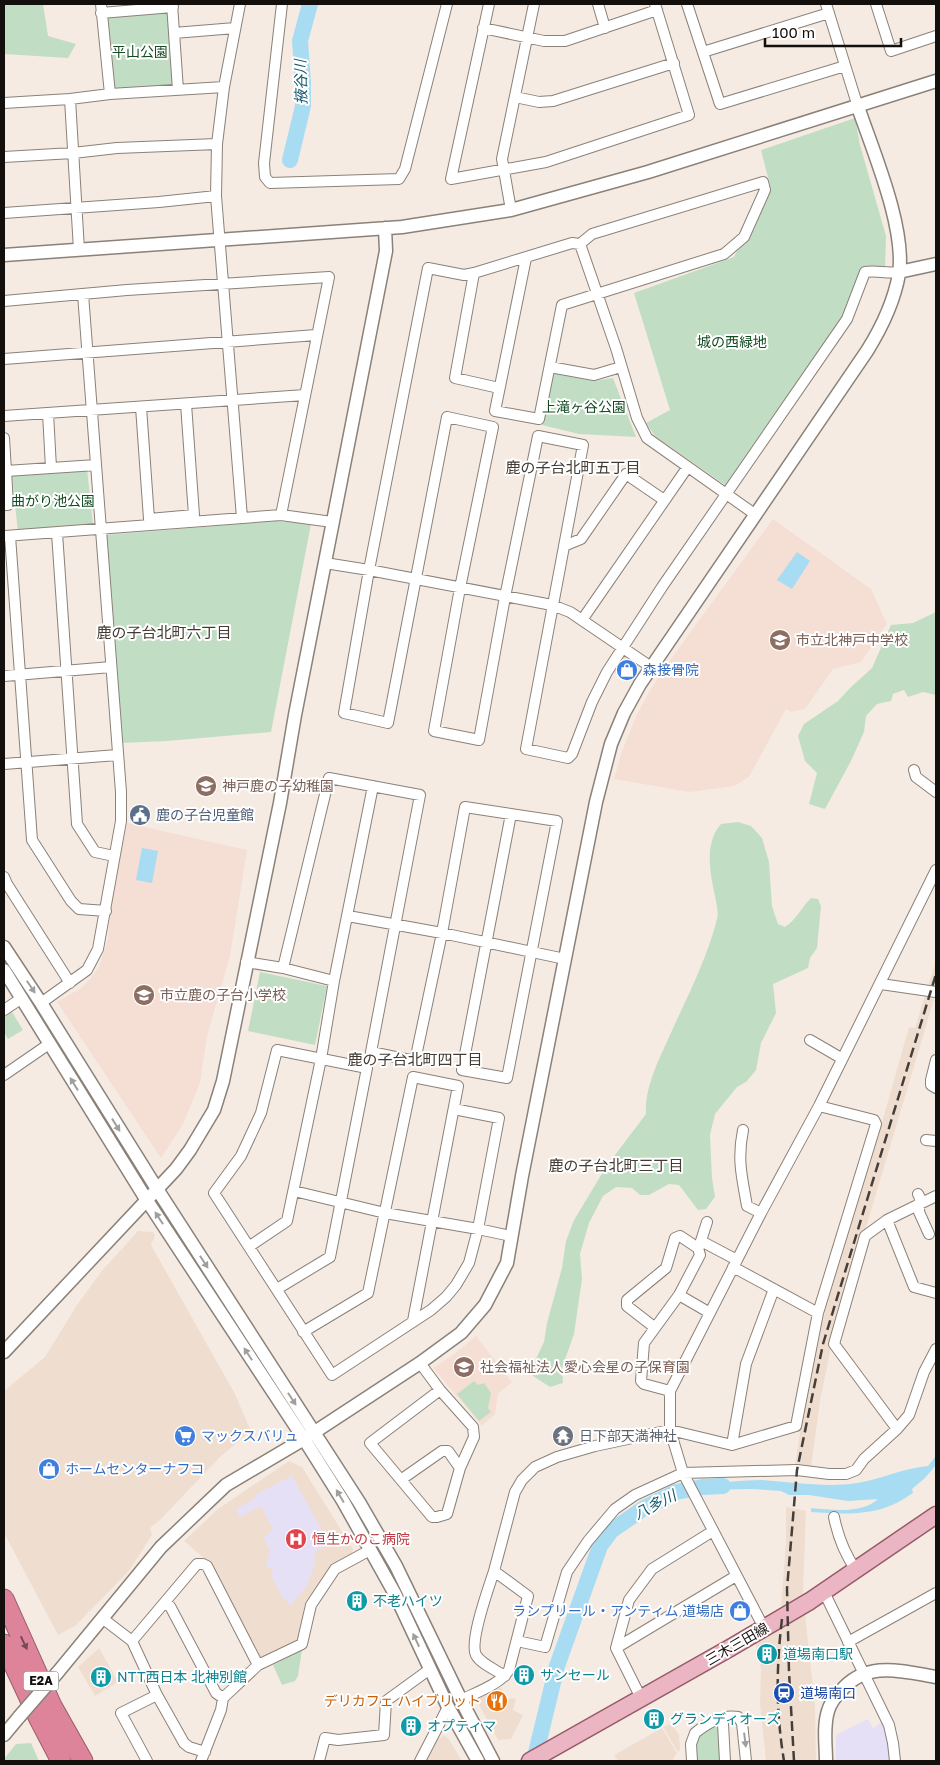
<svg xmlns="http://www.w3.org/2000/svg" width="940" height="1765" font-family="'Golos Text','Noto Sans JP',sans-serif">
	<rect width="100%" height="100%" fill="#f6ebe2"/>
	<path fill="#efded0" d="M626 656 636 662V672L629 681 612 671 621 657Z
		M936 960V988L928 986Z
		M925 995 935 996 865 1231 849 1277 830 1352 820 1401 811 1468 795 1466 802 1418 826 1308 883 1119 909 1027 915 1028Z
		M138 1231 153 1232 155 1236 151 1245 235 1394 251 1431 221 1456 159 1521 150 1528 152 1535 129 1571 75 1626 58 1635 4 1533V1391L45 1357 77 1305 101 1272Z
		M289 1461 302 1467 353 1549 352 1554 331 1566 305 1603 299 1639 295 1643 265 1657 259 1656 211 1564 184 1541 218 1509Z
		M786 1507 806 1511 803 1594 781 1607 786 1542Z
		M805 1614 815 1706 816 1761H766L760 1704 761 1669 755 1642Z
		M99 1648 118 1682 95 1696 78 1667Z
		M501 1687 507 1700 512 1698 516 1699 513 1710 523 1715 511 1739 498 1740 478 1703 480 1698Z
		M671 1723 679 1735 680 1750 678 1752 663 1727Z
		M662 1728 677 1753 672 1761H618L614 1755Z
		M443 1735 448 1738 462 1761H426L438 1737 441 1738Z"/>
	<path fill="#f5ded3" d="M773 519 871 589 887 624 861 662 833 669 805 709 791 712 786 709 749 777 734 786 690 792 614 779 622 751 637 714 651 689 673 656Z
		M127 823 247 850 230 956 207 1036 200 1083 183 1124 161 1158 57 1002 81 988 91 978 99 967 108 939 111 906Z
		M476 1336 512 1382 498 1394 495 1414 482 1426 433 1368 453 1355Z"/>
	<path fill="#e5e0f6" d="M292 1476 329 1544 315 1551 314 1567 306 1587 290 1606 286 1599 284 1600 271 1575 274 1571 266 1565 270 1551 264 1537 273 1529 261 1506 240 1517 236 1509 256 1498 255 1495Z
		M868 1719 873 1728 883 1721 889 1738V1761H836V1735Z"/>
	<path fill="#c1dec4" d="M4 4H43L48 36 76 44 68 58 4 54Z
		M168 13 174 86 112 91 107 18Z
		M855 118 860 145 886 236 885 268H861L845 318 728 487 655 436 646 423 670 410 634 293 734 257 770 185 761 150Z
		M552 373 593 381 613 378 636 437 579 434 542 425Z
		M87 468 93 525 18 533 12 476Z
		M277 521 311 524 271 732 167 741 121 743 105 535Z
		M936 612V695L923 692 908 697 904 690 893 694 891 701 877 704 866 716 864 732 851 761 825 809 809 804 817 773 805 761 798 736 804 724 838 701 851 687 872 668 891 625 913 623Z
		M738 822 751 826 762 838 769 862 772 906 778 924 785 927C796 920 802 907 811 898L818 899 821 906 817 948 810 958 808 968 773 984 776 1013 761 1043 756 1070 746 1082 737 1087 715 1114 710 1135 712 1178 715 1197 706 1209 698 1210 679 1185 669 1184 649 1195H640L632 1188 616 1187 603 1196 589 1223 580 1254 582 1279 574 1334 562 1368 563 1383 550 1387 533 1376 532 1367 544 1342 547 1323 562 1268 566 1241 574 1220 606 1167 646 1114C644 1089 659 1059 670 1035 687 997 707 959 717 919 719 912 716 903 715 896 710 873 704 843 721 824Z
		M260 972 327 986 315 1045 248 1031Z
		M12 1012 23 1030 8 1039 4 1032V1017Z
		M474 1381 478 1385 484 1383 491 1393 488 1408 491 1412 479 1421 457 1394Z
		M302 1650 298 1676 295 1681 282 1685 273 1665Z
		M715 1725 719 1729 720 1761H697L696 1743 698 1735Z
		M31 1743 39 1761H4V1759L16 1744Z"/>
	<path fill="#a8dcf2" d="M797 552 810 561 792 589 777 580Z
		M142 848 158 851 152 883 136 880Z
		M936 1456V1465L925 1478 912 1489 913 1493C906 1497 900 1502 892 1505 867 1516 838 1514 811 1512V1508C832 1510 862 1514 878 1499L848 1501 809 1495H789L781 1491 751 1489 700 1490 701 1485C721 1483 742 1480 762 1480 793 1482 826 1488 857 1483 882 1479 903 1468 928 1466Z"/>
	<g fill="none" stroke-linecap="round" stroke-linejoin="round">
		<path stroke="#a8dcf2" stroke-width="16" d="M290 160 303 106V83L300 41 310 4
			M534 1761 557 1666 600 1546 611 1531 644 1508 676 1492 703 1487 723 1486"/>
		<g stroke="#8a8179" stroke-width="12">
			<path id="minor" d="M101 4 110 94
				M172 4 178 90
				M282 4 264 163 265 177 270 183 399 179 405 169 447 4
				M489 4 451 179 546 162 689 115 655 4
				M598 4 605 28
				M687 4 720 104 845 66
				M826 4 858 107
				M876 4 891 51 936 36
				M101 13 173 7
				M483 28 544 41H565L657 10
				M174 33 235 28
				M703 52 829 13
				M515 97 539 102 553 101 674 63
				M70 99 110 94 224 87
				M4 103 70 99 79 250
				M217 144 224 87 240 4
				M4 157 73 153 117 148 217 144 216 196 242 518
				M511 210 502 159 534 4
				M4 213 159 202 216 196
				M580 244 616 348 637 418 647 438 756 515
				M526 258 495 411 539 419 562 305 724 254 744 237 765 190 763 182 592 234 580 244 572 243 474 273 464 275 428 268 369 570 344 713 388 723 447 417 493 427 460 588 434 731 479 740 505 597 538 436 583 445 526 749 568 758 572 754 592 702 607 672 662 587 847 319 865 272C877 270 887 274 899 272
				M474 273 455 378 499 388
				M4 301 127 290 329 277 281 515
				M4 359 316 335
				M550 367 594 375 621 367
				M141 407 149 519 194 515 186 404
				M48 413 51 468
				M4 416 305 395
				M4 438 6 471
				M4 505H8L6 471 96 465
				M57 533 77 824 95 852 114 856
				M5 536 281 515 332 522
				M10 536 32 840 71 901 79 909 106 911
				M564 546 581 539 626 474 664 500
				M325 563 369 570 552 605 570 612 651 667
				M582 620 687 468
				M4 676 111 667
				M4 764 117 755
				M914 770 916 777 936 792
				M4 877 7 884 70 983
				M348 916 442 933 565 959
				M246 962 283 968 334 981
				M283 968 329 778 420 795 371 1052 415 1061 442 933 465 807 557 821 507 1078 462 1070 511 814
				M881 984 936 992
				M41 1003 87 970 98 949 121 821V792L83 294
				M4 1010 22 998
				M810 1040 841 1058
				M936 1060 931 1080V1085L936 1088
				M4 1075 49 1044
				M743 1130C737 1160 742 1177 747 1206L761 1213
				M926 1140 936 1141
				M294 1191 385 1213 478 1229 511 1236
				M918 1194 920 1198 919 1212 929 1234
				M936 1196 887 1220 914 1287 936 1293
				M701 1241 737 1260
				M250 1246 287 1221 321 1059 334 981 373 786
				M699 1247 707 1222
				M277 1289 330 1257 367 1068 277 1050 261 1113 241 1156 214 1193 332 1375 431 1310 446 1297 456 1285 469 1263 478 1229 499 1118 454 1109
				M679 1295 710 1313
				M818 1313 876 1124 874 1120 819 1106
				M654 1327 627 1306V1300L666 1268 675 1238 680 1236 698 1248 700 1255 679 1295 644 1343 641 1381 644 1384 670 1391
				M303 1332 368 1293 413 1077 458 1086 413 1321
				M420 1363 440 1390 473 1427 474 1437 460 1468 447 1514 437 1517H432L370 1443 440 1390
				M897 1429 909 1415 924 1372 936 1349
				M732 1445 746 1364 774 1289
				M402 1479 442 1451H448L460 1468
				M834 1517C838 1537 844 1553 856 1570
				M494 1571C489 1587 469 1641 476 1655 481 1664 496 1670 505 1676
				M824 1592 889 1725 893 1743 895 1761
				M166 1601 171 1608 216 1693 223 1698
				M102 1618 132 1641 157 1695 184 1743 189 1747 205 1752
				M764 1628 683 1473 670 1430V1391L761 1213 819 1106 936 870
				M132 1641 197 1564H203L207 1566 258 1665
				M517 1641 545 1647 567 1572 588 1541 615 1509 635 1495 683 1473 797 1470 829 1474H846L856 1470 864 1459 897 1429 834 1344 865 1236 887 1220
				M848 1642 936 1593
				M616 1648 736 1576
				M641 1698 616 1648 629 1600 652 1569 713 1531
				M461 1700C477 1692 499 1685 509 1670L528 1596 494 1571 515 1492 522 1480 535 1467 557 1457 595 1446 670 1430 732 1445 796 1426 818 1313 733 1267
				M717 1719 721 1721 723 1724 725 1761
				M147 1761 121 1713 157 1695
				M201 1761 221 1710 223 1698 258 1665 302 1644 311 1605 335 1569 370 1550
				M319 1761 325 1738 338 1740 384 1735 386 1701 430 1669
				M420 1761 448 1707
				M692 1761 691 1744 695 1733C706 1724 722 1714 738 1717L742 1723 746 1761"/>
		</g>
		<g stroke="#8a8179" stroke-width="15">
			<path id="tertiary" d="M4 255 402 227 511 210 648 172 936 81
				M899 272 936 264
				M4 947 41 1003 157 1189 359 1502 396 1566 461 1700 493 1761
				M4 970 146 1199 304 1439 343 1501 395 1594 448 1707 478 1761
				M4 1352 176 1169 190 1150 214 1110 223 1081 280 803 295 715 386 251 385 228
				M58 1672 161 1547 226 1485 304 1439 420 1363 461 1333 485 1305 507 1263 522 1176 596 802 611 744 624 713 640 684 867 351C882 327 894 302 899 274 906 228 873 151 858 107
				M4 1735 19 1717
				M826 1761C826 1745 823 1727 828 1711 830 1704 835 1697 840 1692 866 1660 901 1671 936 1677"/>
		</g>
		<g stroke="#965b69" stroke-width="19">
			<path id="primary" d="M530 1761 730 1648 810 1601 936 1515"/>
		</g>
		<g stroke="#965b69" stroke-width="21">
			<path id="motorway" d="M4 1599 52 1706 83 1761
				M4 1644 39 1719 61 1761"/>
		</g>
		<use href="#minor" stroke="#fff" stroke-width="10"/>
		<use href="#tertiary" stroke="#fff" stroke-width="12"/>
		<use href="#primary" stroke="#ebb5c3" stroke-width="16"/>
		<use href="#motorway" stroke="#dd849b" stroke-width="19"/>
		<path stroke="#453f3b" stroke-width="2.5" stroke-dasharray="10 5" stroke-linecap="butt" d="M782 1619C776 1669 776 1712 784 1761
			M794 1761 789 1672 787 1589 797 1470 823 1344 936 974"/>
		<g stroke="#8a8179" stroke-width="15" stroke-linecap="butt">
			<path id="tertiary-bridge" d="M19 1717 58 1672"/>
		</g>
		<use href="#tertiary-bridge" stroke="#fff" stroke-width="12"/>
	</g>
	<defs><path id="oneway-solid" d="M-6-.8H1V-3.2L6.5 0L1 3.2V.8H-6Z" transform="scale(1.25)"/></defs>
	<g fill="#a19f9e">
		<use href="#oneway-solid" transform="translate(31 987) rotate(56)"/>
		<use href="#oneway-solid" transform="translate(74 1084) rotate(-122)"/>
		<use href="#oneway-solid" transform="translate(116 1125) rotate(58)"/>
		<use href="#oneway-solid" transform="translate(159 1218) rotate(-123)"/>
		<use href="#oneway-solid" transform="translate(204 1262) rotate(57)"/>
		<use href="#oneway-solid" transform="translate(248 1354) rotate(-123)"/>
		<use href="#oneway-solid" transform="translate(292 1399) rotate(57)"/>
		<use href="#oneway-solid" transform="translate(340 1496) rotate(-121)"/>
		<use href="#oneway-solid" transform="translate(416 1640) rotate(-115)"/>
		<use href="#oneway-solid" transform="translate(745 1740) rotate(83)"/>
	</g>
	<use fill="#784a54" href="#oneway-solid" transform="translate(24 1643) rotate(65)"/>
	<defs>
		<g id="school-disc" transform="scale(1.125)"><circle r="9.5" fill="#8d6e63" stroke="#fff"/><path d="M0-5L7-2L0 1L-7-2ZM-4 1L0 2.5L4 1V4Q0 6-4 4Z" fill="#fff"/></g>
		<g id="shop-disc" transform="scale(1.125)"><circle r="9.5" fill="#3f7fe0" stroke="#fff"/><path d="M-5-2.5h2.3a2.7 3.5 0 0 1 5.4 0H5L5.5 6h-11ZM-1.5-2.5h3a1.5 2.3 0 0 0-3 0Z" fill="#fff"/></g>
		<g id="civic-disc" transform="scale(1.125)"><circle r="9.5" fill="#5c6f8a" stroke="#fff"/><path d="M-.6-6.5H3V-4.5H.6V-3L4-1V1h2V6H-6V1h2V-1L-.6-3ZM-1.2 2.5V6h2.4V2.5Z" fill="#fff"/></g>
		<g id="supermarket-disc" transform="scale(1.125)"><circle r="9.5" fill="#3f7fe0" stroke="#fff"/><path d="M-6-5.5h2.5l.6 2H6L4.5 2H-2.5L-4.4-4H-6ZM-1.5 3.2a1.3 1.3 0 1 0 .1 0ZM3 3.2a1.3 1.3 0 1 0 .1 0Z" fill="#fff"/></g>
		<g id="temple-disc" transform="scale(1.125)"><circle r="9.5" fill="#6b7280" stroke="#fff"/><path d="M0-6L5-2H3V0L6.5 2.5H4V6H1.5V3h-3V6H-4V2.5H-6.5L-3 0V-2H-5Z" fill="#fff"/></g>
		<g id="hospital-disc" transform="scale(1.125)"><circle r="9.5" fill="#e0444e" stroke="#fff"/><path d="M-5-5h3v3.5h4V-5h3V5h-3V1.5h-4V5h-3Z" fill="#fff"/></g>
		<g id="building-disc" transform="scale(1.125)"><circle r="9.5" fill="#0f9aa8" stroke="#fff"/><path d="M-4-6H4V6H1V3H-1V6H-4ZM-2.5-4.3h1.7v1.8h-1.7ZM.8-4.3h1.7v1.8H.8ZM-2.5-1h1.7V.8h-1.7ZM.8-1h1.7V.8H.8Z" fill="#fff"/></g>
		<g id="station-disc" transform="scale(1.125)"><circle r="9.5" fill="#1a4fb4" stroke="#fff"/><path d="M-3-6H3Q5-6 5-4V2Q5 4 3 4L4.5 6H3L1.5 4h-3L-3 6H-4.5L-3 4Q-5 4-5 2V-4Q-5-6-3-6ZM-3.5-4v3h7v-3ZM-3.5 1v1.5H-2V1ZM2 1v1.5H3.5V1Z" fill="#fff"/></g>
		<g id="restaurant-disc" transform="scale(1.125)"><circle r="9.5" fill="#e8710a" stroke="#fff"/><path d="M-5-6h1v4h1v-4h1v4h1v-4h1v5L-1.5 .5V6h-2V.5L-5-1ZM5-6V6H3V1.5H1.5Q1.5-4 5-6Z" fill="#fff"/></g>
	</defs>
	<g fill-rule="evenodd">
		<use href="#school-disc" x="780" y="640"/>
		<use href="#shop-disc" x="627" y="670"/>
		<use href="#school-disc" x="206" y="786"/>
		<use href="#civic-disc" x="140" y="815"/>
		<use href="#school-disc" x="144" y="995"/>
		<use href="#school-disc" x="464" y="1367"/>
		<use href="#supermarket-disc" x="185" y="1436"/>
		<use href="#temple-disc" x="563" y="1436"/>
		<use href="#shop-disc" x="49" y="1469"/>
		<use href="#hospital-disc" x="296" y="1539"/>
		<use href="#building-disc" x="357" y="1601"/>
		<use href="#shop-disc" x="740" y="1611"/>
		<use href="#building-disc" x="767" y="1654"/>
		<use href="#building-disc" x="524" y="1675"/>
		<use href="#building-disc" x="101" y="1677"/>
		<use href="#station-disc" x="784" y="1693"/>
		<use href="#restaurant-disc" x="497" y="1701"/>
		<use href="#building-disc" x="654" y="1719"/>
		<use href="#building-disc" x="411" y="1726"/>
	</g>
	<g text-anchor="middle" stroke-width="4" stroke-linejoin="round" paint-order="stroke">
		<rect fill="#fff" stroke="#5a5755" stroke-width="1" x="23.5" y="1671.5" width="35" height="19" rx="4"/>
		<g font-size="12" font-weight="bold" fill="#130f0c">
			<text x="41" y="1685">E2A</text>
		</g>
		<g font-size="14" fill="#134c22" stroke="#fff">
			<text x="140" y="57">平山公園</text>
			<text x="732" y="347">城の西緑地</text>
			<text x="584" y="412">上滝ヶ谷公園</text>
			<text x="53" y="506">曲がり池公園</text>
		</g>
		<g font-size="14" fill="#785e54" stroke="#fff" text-anchor="start">
			<text x="796" y="645">市立北神戸中学校</text>
			<text x="222" y="791">神戸鹿の子幼稚園</text>
			<text x="160" y="1000">市立鹿の子台小学校</text>
			<text x="480" y="1372">社会福祉法人愛心会星の子保育園</text>
		</g>
		<g font-size="14" fill="#366cbe" stroke="#fff" text-anchor="start">
			<text x="643" y="675">森接骨院</text>
			<text x="201" y="1441">マックスバリュ</text>
			<text x="65" y="1474">ホームセンターナフコ</text>
			<text x="724" y="1616" text-anchor="end">ランプリール・アンティム 道場店</text>
		</g>
		<g font-size="14" fill="#4e5e75" stroke="#fff" text-anchor="start">
			<text x="156" y="820">鹿の子台児童館</text>
		</g>
		<g font-size="14" fill="#5b616d" stroke="#fff" text-anchor="start">
			<text x="579" y="1441">日下部天満神社</text>
		</g>
		<g font-size="14" fill="#be3a42" stroke="#fff" text-anchor="start">
			<text x="312" y="1544">恒生かのこ病院</text>
		</g>
		<g font-size="14" fill="#0d838f" stroke="#fff" text-anchor="start">
			<text x="373" y="1606">不老ハイツ</text>
			<text x="783" y="1659">道場南口駅</text>
			<text x="540" y="1680">サンセール</text>
			<text x="117" y="1682">NTT西日本 北神別館</text>
			<text x="670" y="1724">グランディオーズ</text>
			<text x="427" y="1731">オプティマ</text>
		</g>
		<g font-size="14" fill="#130f0c" stroke="#fff">
			<text transform="translate(737 1644) rotate(-30)" y="5">三木三田線</text>
		</g>
		<g font-size="14" fill="#164399" stroke="#fff" text-anchor="start">
			<text x="800" y="1698">道場南口</text>
		</g>
		<g font-size="14" fill="#c56008" stroke="#fff" text-anchor="end">
			<text x="481" y="1706">デリカフェ ハイブリット</text>
		</g>
		<g font-size="15" font-style="italic" fill="#14576d" stroke="#fff">
			<text transform="translate(301 82) rotate(-91)" y="5">掖谷川</text>
			<text transform="translate(655 1505) rotate(-27)" y="5">八多川</text>
		</g>
		<g font-size="15" fill="#433b33" stroke="#fff">
			<text x="573" y="473">鹿の子台北町五丁目</text>
			<text x="164" y="638">鹿の子台北町六丁目</text>
			<text x="415" y="1065">鹿の子台北町四丁目</text>
			<text x="616" y="1171">鹿の子台北町三丁目</text>
		</g>
	</g>
	<rect width="940" height="1765" fill="none" stroke="#130f0c" stroke-width="10"/>
	<path d="M765 38v8h136v-8" fill="none" stroke="#130f0c" stroke-width="2.5"/>
	<text x="772" y="38" font-size="15" fill="#130f0c" stroke="#ffffff" stroke-width="4" paint-order="stroke">100 m</text>
</svg>
